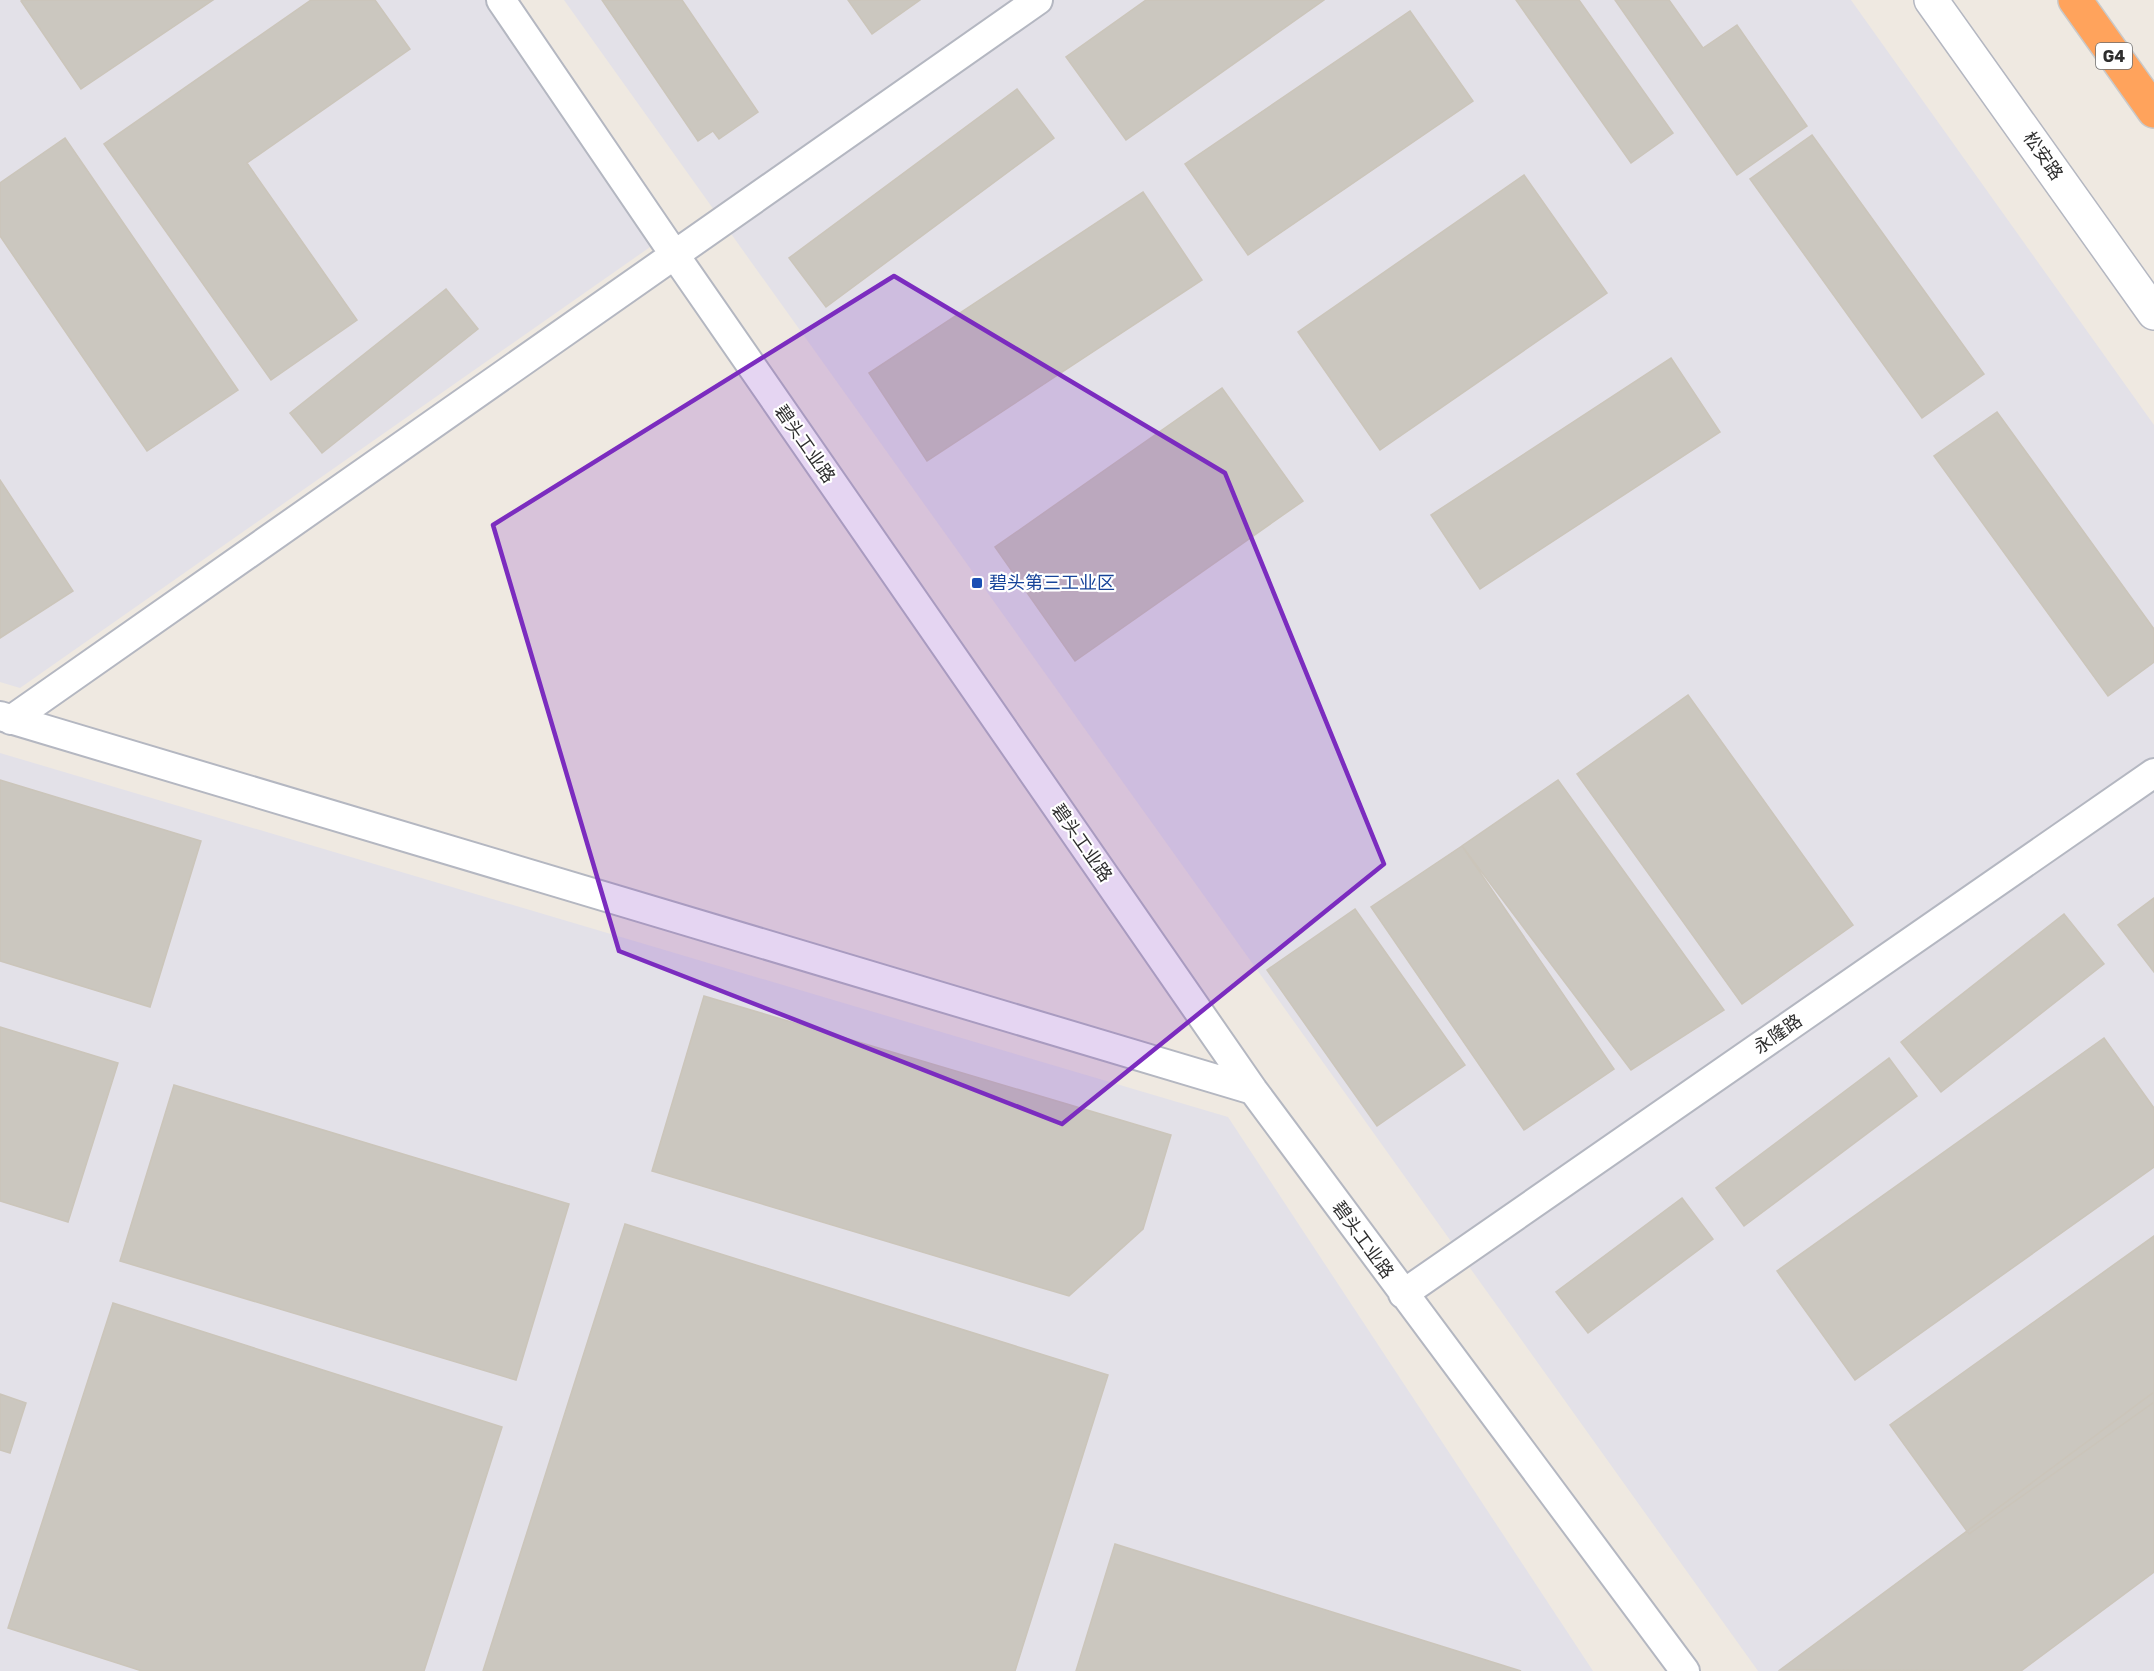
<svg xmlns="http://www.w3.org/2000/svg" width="2154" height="1671" font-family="Rubik,'Noto Sans SC',sans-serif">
	<rect width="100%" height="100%" fill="#efe9e1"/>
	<path fill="#e3e1e8" d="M0 0H493L663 238 20 688 0 682Z
		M564 0H1851L2154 425V1671H1758Z
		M0 753 1228 1117 1593 1671H0Z"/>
	<path fill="#cbc7bf" stroke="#cbc5ba" stroke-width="1.5" d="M23 0H213L81 89 21 1Z
		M311 0H375L410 49 247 163 357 320 271 380 104 144Z
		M602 0H682L758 112 719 139 713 131 698 141Z
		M848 0H920L872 34Z
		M1146 0H1324L1126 140 1066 57Z
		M1516 0H1579L1673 133 1631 163Z
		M1615 0H1669L1703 48 1737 25 1807 126 1737 175Z
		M1410 11 1473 101 1248 255 1185 164Z
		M1017 89 1054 138 826 307 789 258Z
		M1812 135 1984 374 1922 418 1750 179Z
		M65 138 238 390 147 451 0 236V183Z
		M1524 175 1607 293 1380 450 1298 332Z
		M1143 192 1202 280 927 461 869 373Z
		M446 289 478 329 322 453 290 413Z
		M1671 358 1720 432 1480 589 1431 515Z
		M1222 388 1303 501 1075 661 995 547Z
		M1997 412 2154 629V662L2108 696 1934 456Z
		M0 480 73 591 0 638Z
		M1688 695 1853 925 1742 1004 1577 774Z
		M0 780 201 841 150 1007 0 961Z
		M1558 780 1724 1010 1631 1070 1462 846Z
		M1462 846 1614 1069 1524 1130 1371 907Z
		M2154 898V972L2118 925Z
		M1355 909 1465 1065 1377 1126 1267 970Z
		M2064 914 2104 964 1941 1092 1901 1042Z
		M704 996 1171 1135 1143 1229 1069 1296 652 1171Z
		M0 1027 118 1063 68 1222 0 1201Z
		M2104 1038 2154 1108V1167L1855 1380 1777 1271Z
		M1889 1058 1917 1096 1744 1226 1716 1188Z
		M174 1085 569 1204 516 1380 120 1261Z
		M1682 1198 1713 1239 1588 1333 1556 1292Z
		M625 1224 1108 1375 1015 1671H483Z
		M2154 1236V1402L1969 1534 1890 1425Z
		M113 1303 502 1427 424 1671H142L8 1628Z
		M2154 1392V1572L2021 1671 1780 1670Z
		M0 1394 26 1403 10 1453 0 1450Z
		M1115 1544 1521 1671H1076Z"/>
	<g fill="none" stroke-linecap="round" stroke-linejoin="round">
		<g stroke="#b4b7c1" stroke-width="32">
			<path id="street" d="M501 0 674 254 1253 1090 1685 1671
				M0 716 1253 1090
				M11 720 1038 0
				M1403 1294 2154 773"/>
		</g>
		<g stroke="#b4b7c1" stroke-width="36">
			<path id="secondary" d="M1931 0 2154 313"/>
		</g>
		<g stroke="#c9c9c9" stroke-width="36">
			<path id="highway" d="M2075 0 2154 111"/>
		</g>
		<use href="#street" stroke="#fff" stroke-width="28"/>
		<use href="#secondary" stroke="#fff" stroke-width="33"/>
		<use href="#highway" stroke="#ffa35c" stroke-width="33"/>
	</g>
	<path fill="#7b2cbf" fill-opacity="0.2" stroke="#7b2cbf" stroke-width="4.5" stroke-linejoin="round" d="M894 276 1225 473 1384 864 1062 1124 619 951 493 525Z"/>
	<rect fill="#1a4fb4" stroke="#fff" stroke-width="2" x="971" y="577" width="12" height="12" rx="3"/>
	<g text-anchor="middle" stroke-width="4.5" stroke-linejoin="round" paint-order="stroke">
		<rect fill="#fff" stroke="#6d6d6d" stroke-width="1.5" x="2096" y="43" width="36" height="26" rx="4.5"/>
		<g font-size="16" font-weight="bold" fill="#2e2e2e">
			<text x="2114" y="62">G4</text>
		</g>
		<g font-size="18" fill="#2e2e2e" stroke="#fff">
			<text transform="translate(2043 156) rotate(55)" y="6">松安路</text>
			<text transform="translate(805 444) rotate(55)" y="6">碧头工业路</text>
			<text transform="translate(1082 843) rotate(55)" y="6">碧头工业路</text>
			<text transform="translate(1778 1034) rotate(-35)" y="6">永隆路</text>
			<text transform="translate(1363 1240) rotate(54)" y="6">碧头工业路</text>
		</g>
		<g font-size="18" fill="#164399" stroke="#fff" text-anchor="start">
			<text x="989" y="589">碧头第三工业区</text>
		</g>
	</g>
</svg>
